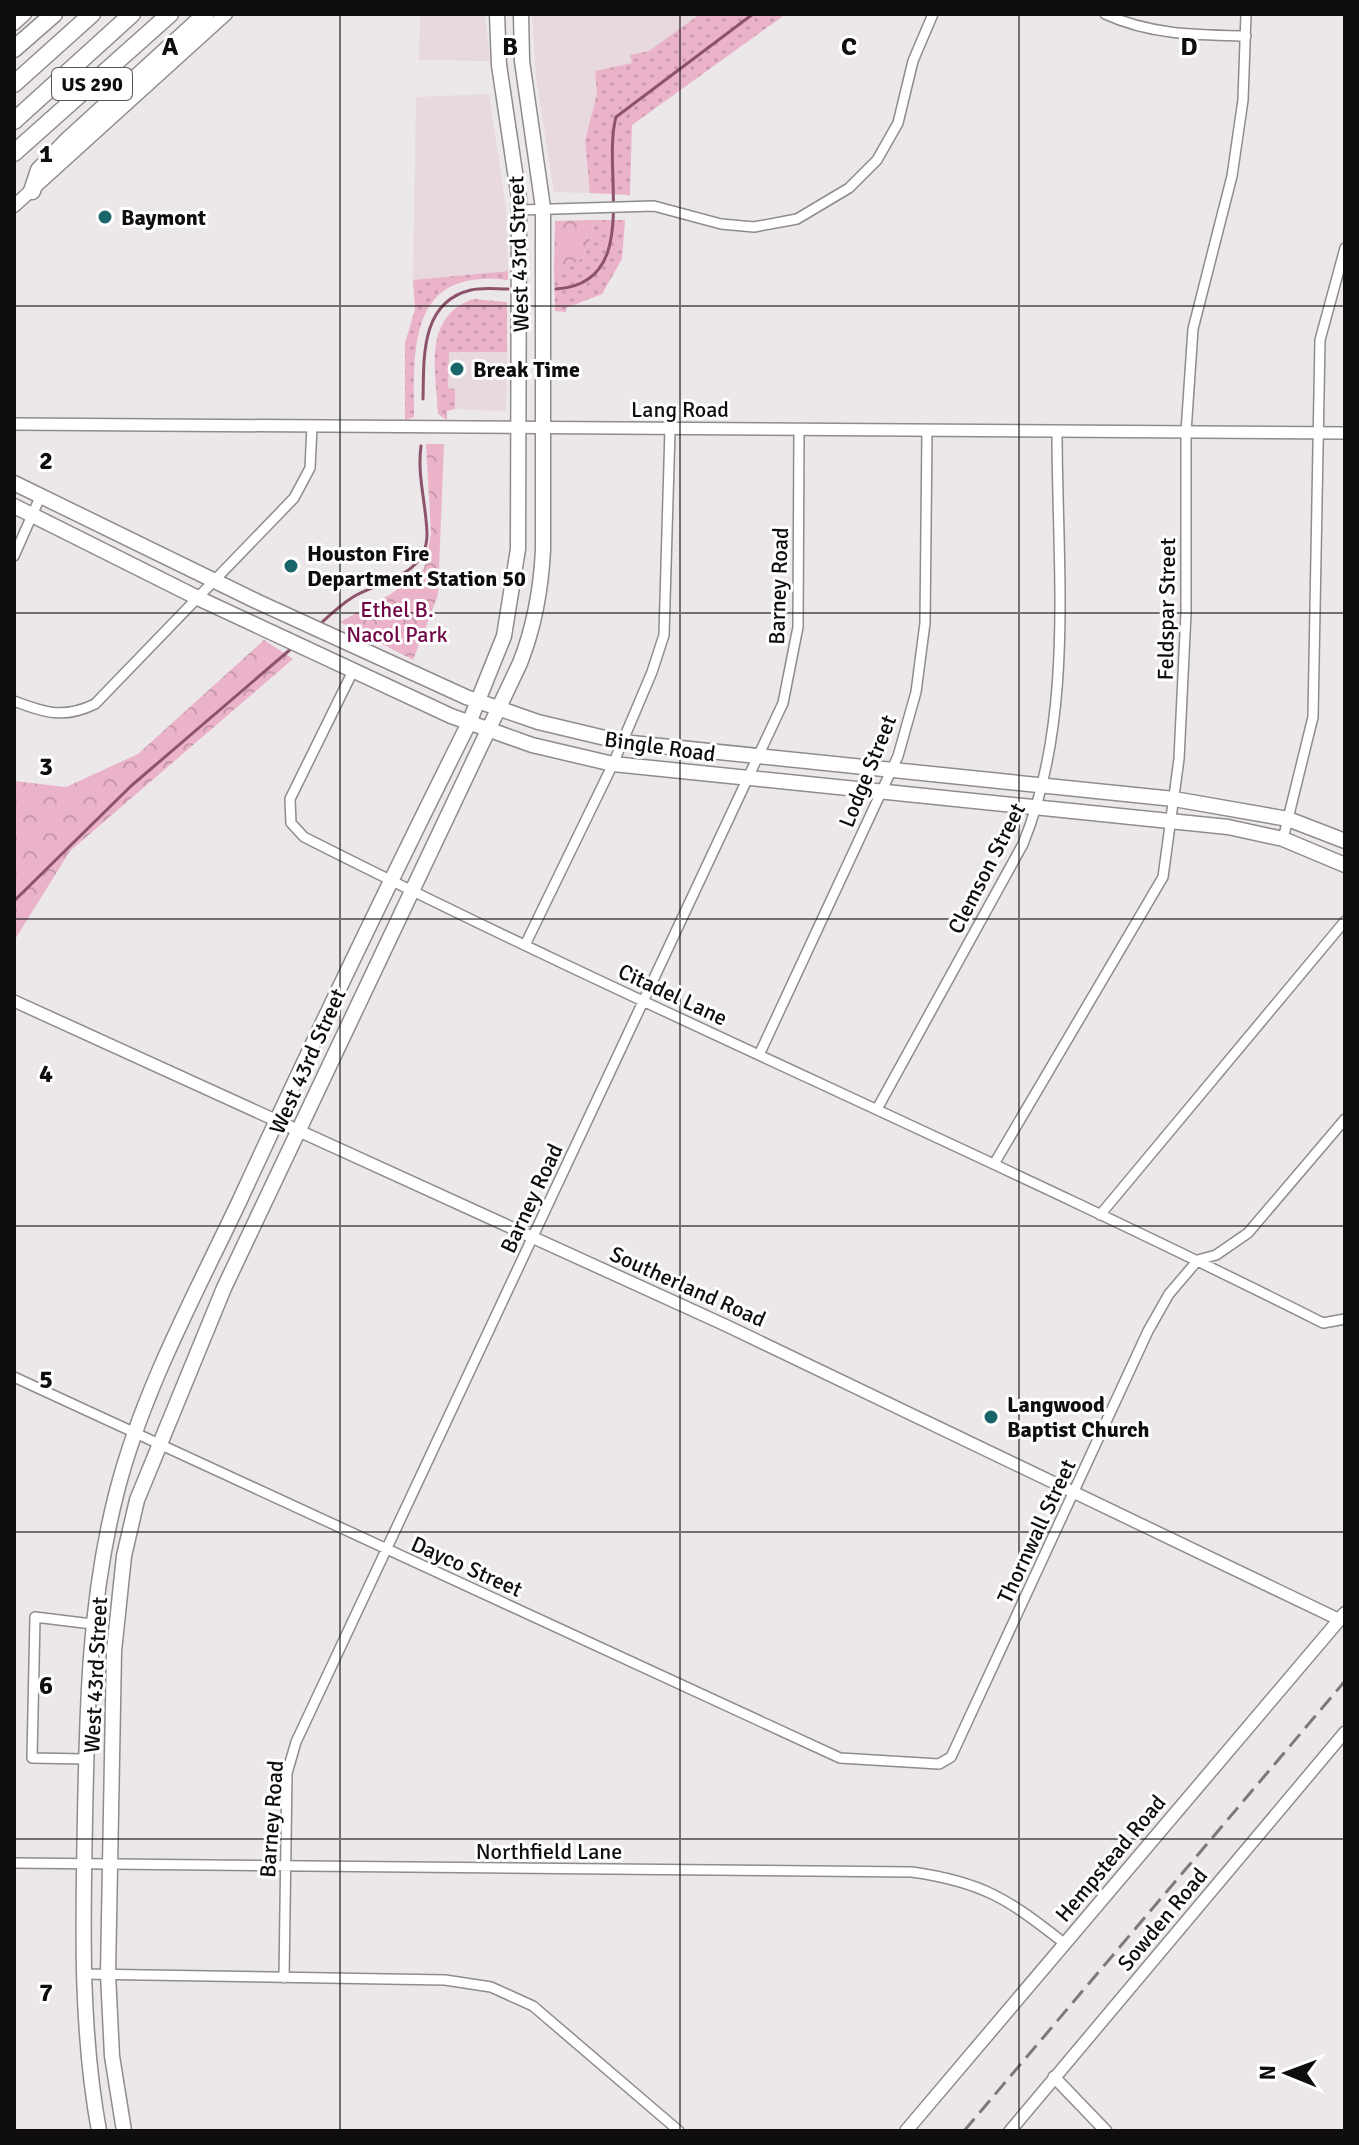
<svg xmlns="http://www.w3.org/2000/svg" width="1359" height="2145" font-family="Signika,sans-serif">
	<defs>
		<pattern id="grass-dots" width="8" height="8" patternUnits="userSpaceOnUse" patternTransform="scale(2)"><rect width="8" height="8" fill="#eab3c9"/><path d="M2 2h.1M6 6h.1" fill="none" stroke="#c899ab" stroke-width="1.8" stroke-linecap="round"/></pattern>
		<pattern id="forest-crowns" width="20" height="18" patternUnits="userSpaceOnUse" patternTransform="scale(2)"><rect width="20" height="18" fill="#eab3c9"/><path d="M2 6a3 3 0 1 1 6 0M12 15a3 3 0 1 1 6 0" fill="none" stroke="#c899ab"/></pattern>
	</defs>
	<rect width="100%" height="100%" fill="#ece7e9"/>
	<path fill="#e7d9de" d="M420 14H485L490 61 419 60Z
		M532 14H700L649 51 631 55 632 63 595 71 597 94 585 141 590 193 554 192 536 77Z
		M489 94 506 208 508 271 413 280 416 97Z
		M448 352H507L506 411 455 409V389L448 388Z"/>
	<path fill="url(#grass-dots)" d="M700 14H786L632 125 630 195 590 193 585 141 597 94 595 71 632 63 630 55 649 51Z
		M594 220H625L622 259 602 294 566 308V312L555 311 554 270C585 267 590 247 594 220Z
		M508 271V280C409 268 414 345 414 417L405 420V343L415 309 413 280Z
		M473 299 507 302V352H449L448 388 455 389V409L447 411V420L438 414C436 371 422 317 473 299Z"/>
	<path fill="url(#forest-crowns)" d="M594 220C590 247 585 267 554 270L555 221Z
		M426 444H444L438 595 413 660 340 622 391 594 424 569 431 534Z
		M264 640 293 659 70 851 14 941V781L66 787 138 754Z"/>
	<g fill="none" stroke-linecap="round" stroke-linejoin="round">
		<path stroke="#8d526c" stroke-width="3" d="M556 289C643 284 601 171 616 117L753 14
			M423 399C424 358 420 302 471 290 483 287 496 289 508 289
			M319 625C330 615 340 605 353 597 380 581 428 576 427 533 426 503 417 476 421 446
			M14 901 131 786 292 648"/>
		<g stroke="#908b8d" stroke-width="12">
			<path id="minor" d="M1105 14C1151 35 1196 35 1246 36
				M520 210 654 206 721 224 754 227 797 219 849 188 877 160 898 123 913 61 933 14
				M14 556 41 495
				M354 669 290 799 291 823 304 837C640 1007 987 1154 1323 1323L1345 1319
				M14 701C45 713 64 719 95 704L294 498 310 468 312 427
				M1283 839 1313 717 1320 340 1345 248
				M526 943 613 764 652 672 664 635 670 429
				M759 1055 898 756 916 692 925 623 927 431
				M877 1109 1023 844C1075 716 1057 567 1057 431
				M994 1164 1163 877 1179 759 1186 613V432L1193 329 1232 176 1243 100 1246 14
				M1100 1215 1345 921
				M14 1377 840 1758 939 1764 951 1757 1148 1331 1169 1294 1198 1260 1216 1255 1248 1233 1345 1119
				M86 1759 32 1758 35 1617 92 1624
				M14 1863 912 1872C983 1882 1008 1899 1064 1943
				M83 1974 445 1980 491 1987 533 2006 679 2131
				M284 1978 287 1773 296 1742 783 703 798 627 799 429"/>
		</g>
		<g stroke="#908b8d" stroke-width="14">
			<path id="tertiary" d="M14 424 1345 433
				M14 1001 725 1325 1340 1620
				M1054 2077 1106 2131
				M1010 2131 1345 1732"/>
		</g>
		<g stroke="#908b8d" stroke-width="15">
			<path id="secondary" d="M14 24 25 14
				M14 206 226 14
				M906 2131 1345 1613"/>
		</g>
		<g stroke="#908b8d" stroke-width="17">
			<path id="primary" d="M14 483 256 601 466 697 538 722 622 742 1174 799 1288 819 1345 841
				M14 506 200 599 451 716 532 745 613 764 1228 827 1283 839 1345 865
				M99 2131C80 2027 83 1923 85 1818 87 1707 89 1599 117 1491 143 1390 195 1295 239 1202 313 1041 390 881 469 723L504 636 518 549 519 199 499 65 497 14
				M124 2131 112 2056 108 1974 114 1651 124 1556 137 1500 224 1288 520 663C535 625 541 590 543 550V208L522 61 521 14"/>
		</g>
		<g stroke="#908b8d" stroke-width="19">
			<path id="motorway" d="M14 49 54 14
				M14 84 92 14
				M14 121 132 14
				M14 153 170 14
				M32 191 39 170 67 141 206 14"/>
		</g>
		<use href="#minor" stroke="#fff" stroke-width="9"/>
		<use href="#tertiary" stroke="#fff" stroke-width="11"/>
		<use href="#secondary" stroke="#fff" stroke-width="12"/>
		<use href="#primary" stroke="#fff" stroke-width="14"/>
		<use href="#motorway" stroke="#fff" stroke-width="16"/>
		<path stroke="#7c797a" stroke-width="3" stroke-dasharray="16 8" stroke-linecap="butt" d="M964 2131 1345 1681"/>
	</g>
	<path fill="none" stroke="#0f0d0e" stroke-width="2" stroke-opacity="0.55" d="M340 14V2131M680 14V2131M1019 14V2131M14 306H1345M14 613H1345M14 919H1345M14 1226H1345M14 1532H1345M14 1839H1345"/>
	<g fill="#18666c" stroke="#fff" stroke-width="3">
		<circle cx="105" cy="217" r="8"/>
		<circle cx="457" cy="369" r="8"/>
		<circle cx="291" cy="566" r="8"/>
		<circle cx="991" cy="1417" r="8"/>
	</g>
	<g text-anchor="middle" stroke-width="6" stroke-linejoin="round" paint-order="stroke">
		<rect fill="#fff" stroke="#575656" stroke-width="2" x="52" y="68" width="80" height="32" rx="6"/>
		<g font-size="20" font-weight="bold" fill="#0f0d0e">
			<text x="92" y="91">US 290</text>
		</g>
		<g font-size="22" font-weight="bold" fill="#0f0d0e" stroke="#fff" text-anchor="start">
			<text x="121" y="225">Baymont</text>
			<text x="473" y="377">Break Time</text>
			<text x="307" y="561">Houston Fire<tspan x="307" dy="25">Department Station 50</tspan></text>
			<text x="1007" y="1412">Langwood<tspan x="1007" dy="25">Baptist Church</tspan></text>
		</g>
		<g font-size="22" fill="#0f0d0e" stroke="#fff">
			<text transform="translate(518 254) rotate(-92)" y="8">West 43rd Street</text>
			<text x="680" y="417">Lang Road</text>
			<text transform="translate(778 586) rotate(-88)" y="8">Barney Road</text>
			<text transform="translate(1166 609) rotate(-89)" y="8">Feldspar Street</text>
			<text transform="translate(660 746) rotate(8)" y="8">Bingle Road</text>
			<text transform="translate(867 771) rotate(-68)" y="8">Lodge Street</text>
			<text transform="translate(986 868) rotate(-63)" y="8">Clemson Street</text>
			<text transform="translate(673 994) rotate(25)" y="8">Citadel Lane</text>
			<text transform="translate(307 1061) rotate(-66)" y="8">West 43rd Street</text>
			<text transform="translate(531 1198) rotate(-65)" y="8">Barney Road</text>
			<text transform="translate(688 1286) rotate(24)" y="8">Southerland Road</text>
			<text transform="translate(1036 1531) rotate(-65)" y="8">Thornwall Street</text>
			<text transform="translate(467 1566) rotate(24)" y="8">Dayco Street</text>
			<text transform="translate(95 1675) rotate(-87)" y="8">West 43rd Street</text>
			<text transform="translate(271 1819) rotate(-86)" y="8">Barney Road</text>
			<text x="549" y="1859">Northfield Lane</text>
			<text transform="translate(1110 1858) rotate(-50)" y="8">Hempstead Road</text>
			<text transform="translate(1162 1919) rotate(-50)" y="8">Sowden Road</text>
		</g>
		<g font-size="22" fill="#710444" stroke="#fff">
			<text x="397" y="617">Ethel B.<tspan x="397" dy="25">Nacol Park</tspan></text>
		</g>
	</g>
	<g font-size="26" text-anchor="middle" font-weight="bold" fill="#0f0d0e" stroke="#fff" stroke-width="6" stroke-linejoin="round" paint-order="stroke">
		<text x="170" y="55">A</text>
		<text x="510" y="55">B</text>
		<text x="849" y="55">C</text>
		<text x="1189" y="55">D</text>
		<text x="46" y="162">1</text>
		<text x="46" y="469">2</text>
		<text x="46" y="775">3</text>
		<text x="46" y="1082">4</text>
		<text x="46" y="1388">5</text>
		<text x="46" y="1694">6</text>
		<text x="46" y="2001">7</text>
	</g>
	<rect width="1359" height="2145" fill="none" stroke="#0f0d0e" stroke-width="32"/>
	<g transform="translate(1287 2073) rotate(271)" stroke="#ffffff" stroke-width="6" paint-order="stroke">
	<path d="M0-6L14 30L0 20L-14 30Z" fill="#0f0d0e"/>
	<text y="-12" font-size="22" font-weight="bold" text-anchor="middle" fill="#0f0d0e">N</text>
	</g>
</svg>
